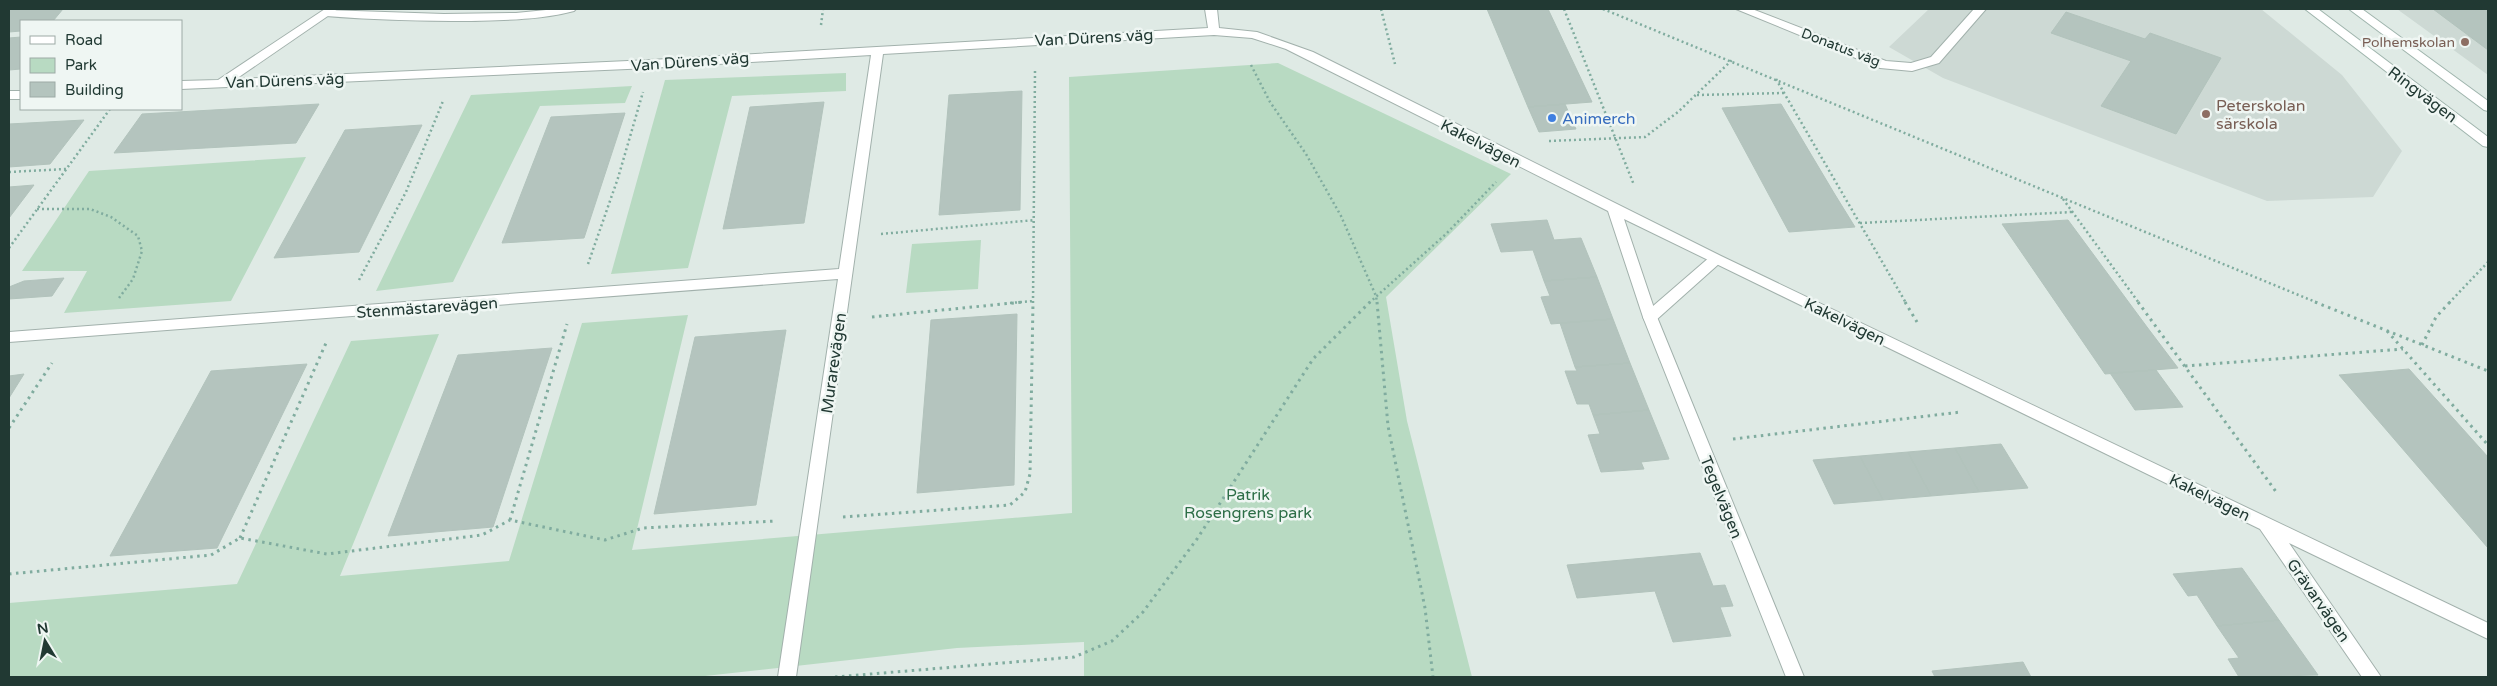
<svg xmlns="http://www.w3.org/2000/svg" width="2497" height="686" font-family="'Varela Round',sans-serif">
	<rect width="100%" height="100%" fill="#dfeae5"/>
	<path fill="#cdd9d4" d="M1929 9H2261L2342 75 2402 151 2373 197 2267 201 1943 78 1889 47Z
		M2397 9H2488V75Z"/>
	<path fill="#b8dac2" d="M1278 63 1511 174 1386 297 1407 421 1472 677H1084V642L957 648 696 677H9V603L237 584 351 341 439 334 340 576 509 561 582 323 688 315 632 550 1072 513 1069 77Z
		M846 73V91L732 96 688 268 611 274 665 80Z
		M632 86 625 103 540 106 453 282 376 291 471 95Z
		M306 157 231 301 64 313 87 271H22L89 171Z
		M981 240 978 289 906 293 912 244Z"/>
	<path fill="#b4c4be" stroke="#b2c3bc" d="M9 9H63L53 21H21V31L9 32Z
		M1487 9H1548L1592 102 1528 107Z
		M2433 9H2488V50Z
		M2066 12 2145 39 2150 33 2221 58 2176 134 2101 106 2131 61 2051 33Z
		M21 37V69L9 70V38Z
		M1022 91 1020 210 939 215 949 95Z
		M824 102 804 223 723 229 750 107Z
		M319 104 296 143 114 153 142 114Z
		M1565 104 1576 129 1539 132 1528 107Z
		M1781 104 1834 193 1855 227 1789 232 1722 108Z
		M625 113 584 238 502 243 551 117Z
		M84 120 50 164 9 167V124Z
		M422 125 359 252 274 258 345 130Z
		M34 185 9 218V187Z
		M1547 220 1554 240 1581 238 1597 277 1544 281 1533 250 1501 252 1491 224Z
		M2068 220 2147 327 2178 368 2105 374 2002 224Z
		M1597 277 1613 319 1551 324 1541 297 1550 296 1544 281Z
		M64 278 52 296 9 299V287L24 281Z
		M1017 314 1014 485 917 493 931 320Z
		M1613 319 1630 363 1575 367 1560 323Z
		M786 330 756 505 654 514 695 337Z
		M552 348 493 527 388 536 458 355Z
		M1630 363 1649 410 1593 415 1589 404H1577L1565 371H1577L1575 367Z
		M307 364 217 548 110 556 211 371Z
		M2409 369 2488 457V548L2339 375Z
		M2156 370 2183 407 2135 410 2110 373Z
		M24 374 9 398V376Z
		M1649 410 1669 459 1641 462 1644 469 1601 472 1588 435 1600 434 1593 415Z
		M2001 444 2028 488 1979 492 1955 448Z
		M1955 448 1979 492 1931 496 1908 452Z
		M1908 452 1931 496 1883 500 1860 456Z
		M1860 456 1883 500 1834 504 1813 460Z
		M1700 553 1713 586 1725 585 1733 606 1720 607 1731 636 1673 642 1655 591 1577 598 1567 565Z
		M2242 568 2279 620 2217 626 2197 595 2188 596 2173 574Z
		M2279 620 2318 675 2239 677 2228 659 2239 658 2217 626Z
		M2023 662 2031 677H1935L1932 671Z"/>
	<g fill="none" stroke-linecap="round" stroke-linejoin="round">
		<g stroke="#a2b1ac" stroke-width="2">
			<path id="service" d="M556 9H576L574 11C540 20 506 20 471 21 423 21 374 20 326 16L320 13 326 10 444 14 516 13Z
				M1736 9H1752L1886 61 1911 63 1931 57 1974 9H1986L1939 63 1912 71 1880 68Z
				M1716 254 1723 259 1721 262 1655 321H1645L1643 317 1645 313 1711 256Z"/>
		</g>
		<g stroke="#a2b1ac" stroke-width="2">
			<path id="minor" d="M325 9H338L236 79 650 60 1208 28 1205 9H1217L1219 28 1257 32 1313 52 1721 256 2488 623V639L2289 543 2381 677H2362L2260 529 1624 219 1657 317 1804 677H1786L1643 317 1608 211 1286 49 1252 38 1214 35 883 54 796 677H778L838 279 9 342V332L839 269 871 55 650 68 181 89V81L218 80Z
				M9 91H21V99H9Z"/>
		</g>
		<g stroke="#9fb5ad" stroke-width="2">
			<path id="secondary" d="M2305 9H2318L2488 137V147L2483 146Z
				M2349 9H2362L2488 101V111L2484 110Z"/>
		</g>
		<path stroke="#80ac9f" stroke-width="2.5" stroke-dasharray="2 3" stroke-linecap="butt" d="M1381 9 1395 64
			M1564 9 1634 185
			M1603 9 2318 303
			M821 25 823 9
			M1251 65 1270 102 1306 154 1341 216 1376 296 1377 303
			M1776 79 1906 303
			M1697 95 1784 93
			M1549 141 1645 137 1678 112 1732 60
			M9 172 66 169
			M2063 199 2139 303
			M37 209H90L111 217 138 236 142 251 133 279 119 298
			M1860 223 2072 212
			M881 234 1035 220
			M9 248 110 109
			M588 264 618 178 643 92
			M359 280 406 192 443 101
			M1010 303 1034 301
			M1033 303 1035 71
			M1369 303 1446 234 1496 182
			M2449 303 2488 262"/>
		<path stroke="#80ac9f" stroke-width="3" stroke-dasharray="2.5 4.5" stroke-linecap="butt" d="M1377 302 1388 426 1425 608 1433 677
			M1905 302 1917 322
			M2138 302 2277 493
			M2315 302 2488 371
			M872 317 1023 302
			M2387 331 2488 445
			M2422 345 2436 317 2450 302
			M2185 366 2403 349
			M9 428 52 363
			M1733 439 1961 412
			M843 517 1010 505 1025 492 1030 474 1033 302
			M510 520 567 324
			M240 538 326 343
			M9 574 211 555 240 538 327 554 482 535 510 520 605 540 643 528 777 521
			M835 677 1074 657 1112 641 1143 612 1197 539 1313 359 1370 302"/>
		<use href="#service" fill="#fff" fill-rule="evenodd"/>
		<use href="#minor" fill="#fff" fill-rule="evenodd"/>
		<use href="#secondary" fill="#fff" fill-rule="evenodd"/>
	</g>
	<g fill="#8d6e63" stroke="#eff6f3" stroke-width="2">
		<circle cx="2465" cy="42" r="5"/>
		<circle cx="2206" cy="114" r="5"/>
	</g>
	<circle fill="#3f7fe0" stroke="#eff6f3" stroke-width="2" cx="1552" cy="118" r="5"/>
	<g text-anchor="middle" stroke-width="5" stroke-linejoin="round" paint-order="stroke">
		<g font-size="14" fill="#785e54" stroke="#eff6f3" text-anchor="end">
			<text x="2455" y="47">Polhemskolan</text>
		</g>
		<g font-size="14" fill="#213933" stroke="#eff6f3">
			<text transform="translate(1841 47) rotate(21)" y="5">Donatus väg</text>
		</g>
		<g font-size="16" fill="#213933" stroke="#eff6f3">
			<text transform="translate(1094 37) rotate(-3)" y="6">Van Dürens väg</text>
			<text transform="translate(690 61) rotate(-4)" y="6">Van Dürens väg</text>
			<text transform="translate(285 80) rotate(-2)" y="6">Van Dürens väg</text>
			<text transform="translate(2423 94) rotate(37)" y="6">Ringvägen</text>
			<text transform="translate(1481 143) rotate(27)" y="6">Kakelvägen</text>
			<text transform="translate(427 307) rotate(-4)" y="6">Stenmästarevägen</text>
			<text transform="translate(1845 321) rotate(26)" y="6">Kakelvägen</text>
			<text transform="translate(833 363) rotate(-82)" y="6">Murarevägen</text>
			<text transform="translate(1722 497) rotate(68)" y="6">Tegelvägen</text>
			<text transform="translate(2210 497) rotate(26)" y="6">Kakelvägen</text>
			<text transform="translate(2319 600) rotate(55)" y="6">Grävarvägen</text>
		</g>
		<g font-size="16" fill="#785e54" stroke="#eff6f3" text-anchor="start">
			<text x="2216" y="111">Peterskolan<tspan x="2216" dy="18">särskola</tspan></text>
		</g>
		<g font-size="16" fill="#366cbe" stroke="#eff6f3" text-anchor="start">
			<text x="1562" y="124">Animerch</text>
		</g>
		<g font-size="16" fill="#2d6e47" stroke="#eff6f3">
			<text x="1248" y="500">Patrik<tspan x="1248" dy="18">Rosengrens park</tspan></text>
		</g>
	</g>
	<rect width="2497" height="686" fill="none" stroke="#213933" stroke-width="20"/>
	<rect x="20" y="20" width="162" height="90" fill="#eff6f3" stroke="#9daaa6"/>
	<rect x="30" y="36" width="25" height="8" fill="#ffffff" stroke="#9daaa6"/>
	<text x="65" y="45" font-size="15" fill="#213933">Road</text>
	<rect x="30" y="58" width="25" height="15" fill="#b8dac2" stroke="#9daaa6"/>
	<text x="65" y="70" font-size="15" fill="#213933">Park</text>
	<rect x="30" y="82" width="25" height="15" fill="#b4c4be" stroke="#9daaa6"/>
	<text x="65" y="95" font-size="15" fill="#213933">Building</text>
	<g transform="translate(45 641) rotate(350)" stroke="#eff6f3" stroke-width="4" paint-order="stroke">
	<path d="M0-4L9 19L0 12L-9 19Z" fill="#213933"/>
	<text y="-8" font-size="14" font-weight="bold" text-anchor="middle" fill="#213933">N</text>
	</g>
</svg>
